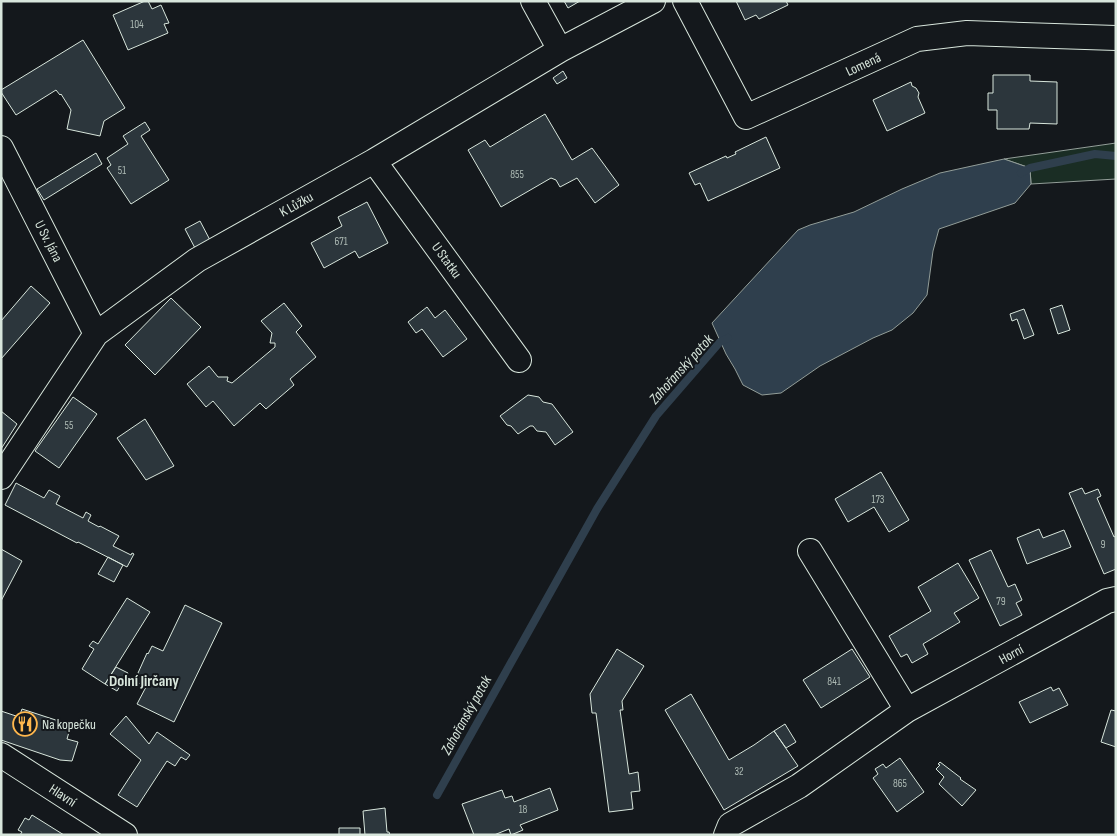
<svg xmlns="http://www.w3.org/2000/svg" width="1117" height="836" font-family="'Sofia Sans Condensed',sans-serif">
	<rect width="100%" height="100%" fill="#14181c"/>
	<path fill="#1a2d24" stroke="#939e99" d="M1116 143V179L1031 184 1030 168 1004 159Z"/>
	<path fill="#2f3f4d" stroke="#939e99" d="M1004 159 1030 168 1031 184 1015 203 939 229 933 251 927 295 913 313 892 330 873 338 820 366 781 393 762 395 743 385 735 369 726 354 712 323 798 230 810 225 854 212 902 189 940 173Z"/>
	<g fill="none" stroke-linecap="round" stroke-linejoin="round">
		<path stroke="#2f3f4d" stroke-width="8" d="M1021 173 1030 168 1095 154 1116 156
			M437 795 597 509 656 416 720 342 728 338"/>
	</g>
	<path fill="#2c363c" stroke="#d8e6dc" d="M145 1H148L152 9 161 5 169 23 164 24 168 33 128 50 113 15Z
		M564 1H580L568 8Z
		M736 1H786L788 5 759 19 756 15 745 20Z
		M83 40 125 108 104 121 100 136 67 129 71 110 61 94 60 95 56 90 16 115 1 92V90Z
		M563 71 567 78 557 84 553 78Z
		M993 75H1030V81L1057 82V124L1030 123 1029 129H997V110H988V93H993Z
		M911 82 912 86 916 88 919 93 918 97 925 113 887 131 873 100Z
		M545 114 572 160 592 148 619 185 595 203 577 178 560 187 556 180 551 178 501 207 468 150 485 140 490 147Z
		M145 122 150 130 141 136 169 180 131 204 107 168 111 165 107 158 128 144 123 136Z
		M766 137 780 168 708 201 700 183 695 185 689 173 726 156 727 158 736 154 735 152Z
		M96 153 102 164 44 200 37 189Z
		M367 202 388 243 359 258 355 251 324 268 311 243 342 226 338 217Z
		M200 221 211 242 196 250 185 229Z
		M31 286 50 303 1 359V321Z
		M171 298 201 327 155 375 125 345Z
		M284 303 302 326 296 332 316 357 290 379 294 385 266 409 260 403 234 426 213 401 206 407 187 384 209 366 218 377H228L227 381 232 383 275 347V343H270L272 333 261 321Z
		M1062 305 1070 330 1058 334 1050 309Z
		M427 307 435 318 445 310 467 339 443 357 422 329 416 333 408 322Z
		M1024 309 1034 335 1024 339 1017 319 1012 321 1010 314Z
		M528 395 539 397 543 402 552 404 573 432 555 445 546 432 537 431 533 426H530L518 434 511 426 507 425 500 416Z
		M73 397 97 414 59 468 35 451Z
		M1 411 17 424 1 449Z
		M145 419 174 466 146 480 117 438Z
		M881 472 909 520 889 532 874 507 848 522 835 499Z
		M16 483 44 498 49 490 60 496 56 504 83 518 86 512 91 515 88 521 99 527 100 526 119 536 113 546 131 555 132 553 134 554 127 567 78 542 77 543 5 505Z
		M1082 488 1085 494 1098 489 1101 496 1097 498 1114 537 1116 536V569L1104 574 1069 493Z
		M1039 529 1043 538 1064 530 1071 547 1027 564 1017 538Z
		M1 549 22 561 1 601Z
		M991 550 1008 587 1015 584 1022 600 1016 603 1022 615 1000 626 969 560Z
		M108 557 123 565 114 582 98 574Z
		M958 563 979 598 954 613 960 622 923 644 928 654 912 663 907 654 901 657 889 636 931 611 918 587Z
		M127 598 150 612 105 684 82 669 94 649 89 646 93 641 98 644Z
		M185 605 222 623 174 722 137 704 146 687 135 681 139 674 138 673 147 653 148 654 152 646 163 651Z
		M617 649 644 666 622 701 623 710H620L629 774 638 772 640 791 631 792 633 809 609 812 596 713H592L590 694Z
		M852 649 870 677 821 708 803 680Z
		M116 667 128 673 117 691 105 684Z
		M1051 687 1053 691 1059 688 1068 705 1030 723 1019 702Z
		M691 694 729 760 754 745 774 731 798 766 724 810 665 710Z
		M22 709 71 725 67 739 78 742 72 761 60 760 1 740V711L19 717Z
		M1111 710 1116 711V747L1101 742Z
		M126 716 149 744 157 732 190 755 186 760 181 757 175 766 167 761 137 807 118 795 141 760 110 734Z
		M785 724 796 742 786 748 774 731Z
		M900 758 924 792 897 812 873 778 878 774 875 769 883 764 886 768Z
		M940 762 961 778 960 779 976 790 962 806 939 784 944 777 936 769 940 765 938 764Z
		M550 788 558 810 520 825 523 830 511 835 509 829 494 835H474L462 804 502 790 505 798 512 796 514 802Z
		M385 808 387 832H389L390 835H365L363 811Z
		M32 815 64 835H20L22 832 18 830 25 818 29 820Z
		M339 828H360V835H339Z"/>
	<g fill="none" stroke-linecap="round" stroke-linejoin="round">
		<g stroke="#d8e6dc" stroke-width="26">
			<path id="street" d="M533 1 560 50
				M685 1 746 117 917 39 967 33 1116 38
				M1 148 96 334
				M374 161 519 360
				M1 477 96 334 197 260 374 161 560 50 653 1
				M810 551 907 710
				M1 755 125 835
				M726 835 730 825 799 786 907 710 1107 601 1116 599"/>
		</g>
		<use href="#street" stroke="#14181c" stroke-width="24"/>
	</g>
	<defs>
		<g id="restaurant-ring" transform="scale(1.25)"><circle r="9.5" fill="#14181c" stroke="#ffb74d" stroke-width="1.5"/><path d="M-5-6h1v4h1v-4h1v4h1v-4h1v5L-1.5 .5V6h-2V.5L-5-1ZM5-6V6H3V1.5H1.5Q1.5-4 5-6Z" fill="#ffb74d"/></g>
	</defs>
	<g fill-rule="evenodd">
		<use href="#restaurant-ring" x="25" y="724"/>
	</g>
	<g text-anchor="middle" stroke-width="4" stroke-linejoin="round" paint-order="stroke">
		<g font-size="11" fill="#adbab4">
			<text x="137" y="28">104</text>
			<text x="122" y="174">51</text>
			<text x="517" y="178">855</text>
			<text x="341" y="245">671</text>
			<text x="69" y="429">55</text>
			<text x="878" y="503">173</text>
			<text x="1103" y="548">9</text>
			<text x="1001" y="605">79</text>
			<text x="834" y="685">841</text>
			<text x="739" y="775">32</text>
			<text x="900" y="787">865</text>
			<text x="523" y="813">18</text>
		</g>
		<g font-size="14" fill="#d8e6dc" stroke="#14181c">
			<text transform="translate(863 64) rotate(-25)" y="5">Lomená</text>
			<text transform="translate(296 204) rotate(-29)" y="5">K Lůžku</text>
			<text transform="translate(49 241) rotate(63)" y="5">U Sv. Jána</text>
			<text transform="translate(447 260) rotate(54)" y="5">U Statku</text>
			<text transform="translate(1011 654) rotate(-29)" y="5">Horní</text>
			<text transform="translate(63 795) rotate(33)" y="5">Hlavní</text>
		</g>
		<g font-size="14" fill="#d8e6dc" stroke="#14181c" text-anchor="start">
			<text x="42" y="729">Na kopečku</text>
		</g>
		<g font-size="15" font-style="italic" fill="#d8e6dc" stroke="#14181c">
			<text transform="translate(681 369) rotate(-48)" y="5">Zahořanský potok</text>
			<text transform="translate(466 715) rotate(-61)" y="5">Zahořanský potok</text>
		</g>
		<g font-size="16" font-weight="bold" fill="#d8e6dc" stroke="#14181c">
			<text x="144" y="686">Dolní Jirčany</text>
		</g>
	</g>
	<rect width="1117" height="836" fill="none" stroke="#d8e6dc" stroke-width="5"/>
</svg>
